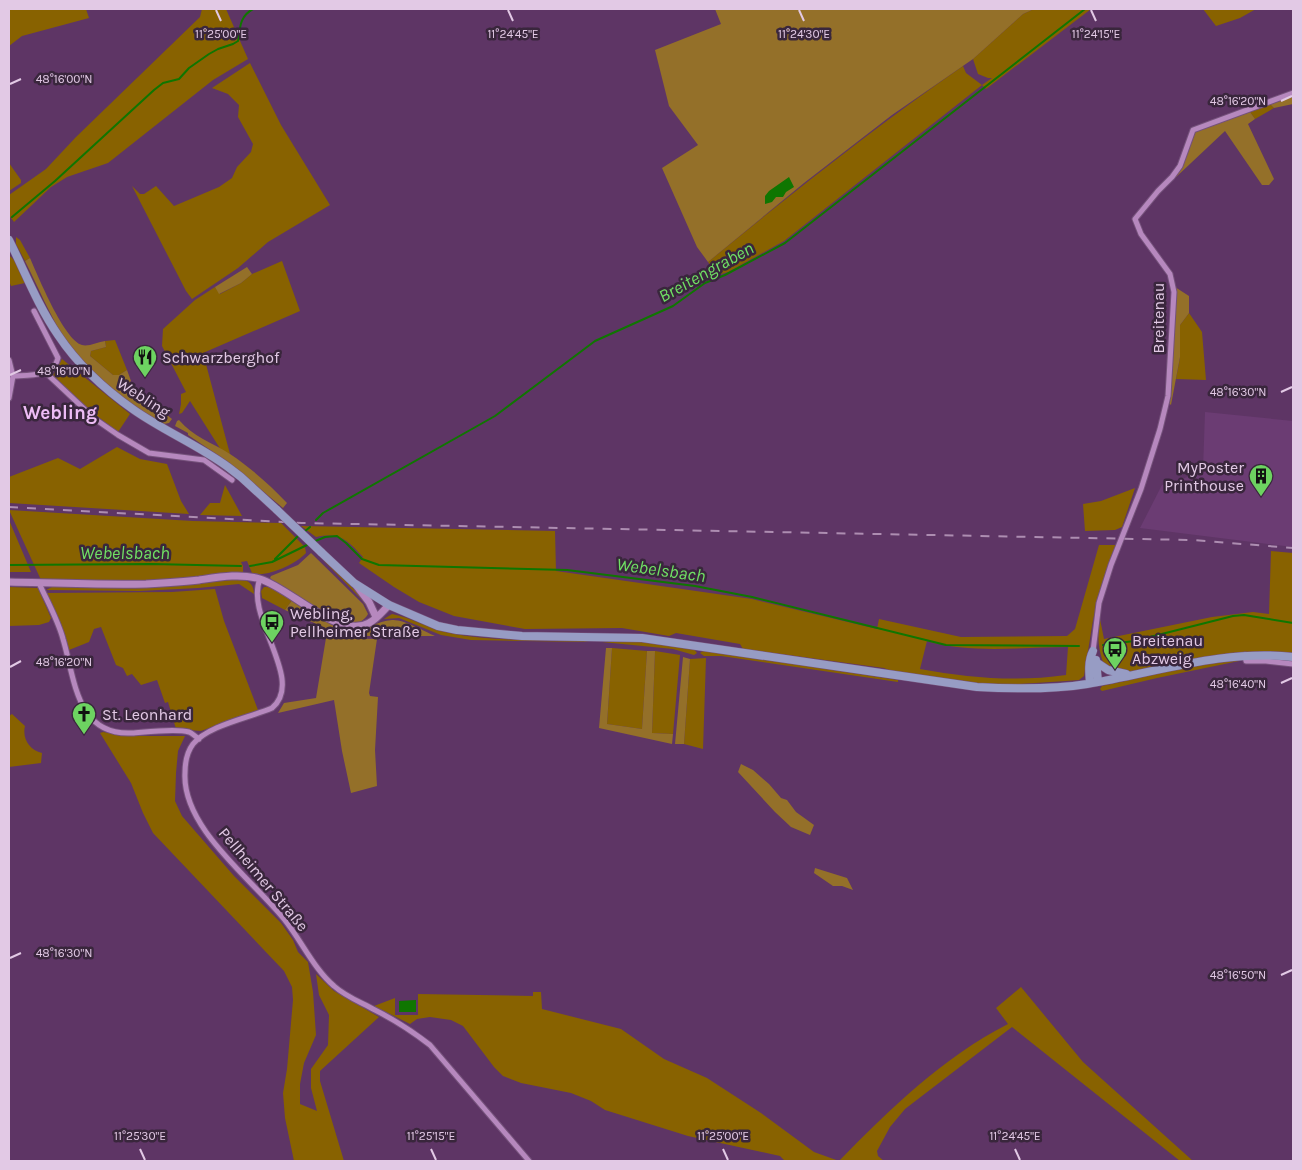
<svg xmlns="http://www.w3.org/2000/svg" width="1302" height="1170" font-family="Karla,sans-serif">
	<rect width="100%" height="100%" fill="#5e3565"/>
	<path fill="#6b3c73" d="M1205 412 1293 421V547L1140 528 1162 485 1178 481 1203 470Z"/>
	<path fill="#886200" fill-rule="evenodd" d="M9 9H86L89 18 22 36 9 46Z
		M202 9H226L248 59 213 80 108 163 67 177 51 187 14 222 9 215V195L46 169 76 137 200 17Z
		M1034 9H1091L986 89 982 85 784 241 728 272 721 274 715 271 708 262C791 194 874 128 963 66L966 73 982 85 992 78H988L978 74 973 59 1023 14Z
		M1203 9H1256L1240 18 1216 26Z
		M250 63 281 125 330 205 268 242 238 268 192 299 186 291 132 186 140 194H144L156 186 174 206 219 187 232 178 237 167 251 152 253 144 238 117 239 105 228 94 212 88Z
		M1269 103 1274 108 1255 119 1250 112Z
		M9 163 21 180V183L9 191Z
		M16 237 20 240 30 258 25 261 16 244Z
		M9 255 14 260 25 283 11 286 9 281Z
		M282 261 300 311 203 353 230 454 221 450 190 401 182 413 179 414 181 404V394L186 392 162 346 163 329 195 300 215 287 220 294 241 283 252 274Z
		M1189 313 1202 332 1206 380 1176 379 1180 357V325Z
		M115 340 127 370 119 375H113L90 356 91 351 106 347 105 341Z
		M62 359 130 414 118 432 80 403 52 377Z
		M117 447 140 459 167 464 181 501 189 514 9 503V477L58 458 80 469Z
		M225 485 242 516 200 515 210 503H220Z
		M1135 488 1122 527 1115 530 1085 531 1083 504 1101 501Z
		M9 510 193 521 281 523 305 547 306 553C296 564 267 578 252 573L247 561 241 562 243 566V573L182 579 140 581 41 580Z
		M9 520 31 572H9Z
		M301 526 555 531 556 571 752 599 877 629 879 619 961 637 1067 636 1075 629 1099 545H1116L1102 585 1093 620 1084 676 1079 680 1066 681 1006 685 972 683 891 671 884 668 743 649 740 644 676 633 669 636 622 628 525 629 454 616 419 602 394 587 359 563 363 557C347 540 341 532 316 537ZM927 641C970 654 1023 647 1068 647L1066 675C1017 682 969 678 920 669Z
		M1271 551 1293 553V653L1263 652 1230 653 1134 671H1118L1104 665C1098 649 1097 636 1100 619L1104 639 1212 617 1253 612 1269 614Z
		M324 561H325L366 601 369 610 362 600Z
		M240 579C249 580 254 585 254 594L239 584 198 588 139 591 46 590 52 587H165Z
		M9 587 38 588 51 618 49 622 39 625 9 626Z
		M264 587C275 586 284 594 293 599L285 610 262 598 261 591Z
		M215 589 224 621 258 710 201 731 176 729 168 702 165 703 157 680 141 685 132 674 127 676 123 668 116 665 101 627 94 629 89 642 69 650 65 636 45 593 172 592Z
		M392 614C412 618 430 629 450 633 492 642 537 639 580 640L589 642 471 640 441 635 399 618 384 619Z
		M614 640 646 642 694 649 697 653 694 655 673 649 602 642Z
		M612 648 647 651 642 729 607 724Z
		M704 650 898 680V682L721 656H704L700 653Z
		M655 651 680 655 673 734 652 733Z
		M706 658 703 749 684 744 690 659Z
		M1235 659 1239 661 1157 678 1102 691 1100 689 1102 686 1203 664Z
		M12 714 25 726C22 738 29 750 42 753L41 763 9 767V716Z
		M103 732 130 736H185L178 751 176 773 175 801 182 816 234 876 281 923 293 940 298 952 308 962 313 992 316 1035 304 1063 300 1084V1104L317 1111 311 1088V1069L328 1045 329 1015 319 995 316 974 334 991 379 1017 320 1071V1081L344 1161H294L285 1118 283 1093 287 1069 293 1000 292 987 284 971 153 833 143 813 131 783 100 733Z
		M1021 987 1083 1062 1193 1161H1180L1012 1027 905 1109 890 1127 877 1151 878 1156 884 1161H785L780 1156 688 1136 605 1110 591 1101 571 1093 521 1083 503 1076 494 1067 463 1026 451 1020 430 1017 417 1019 410 1024 374 1006 395 998V1015H418V994L533 996V992H541L542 1009 621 1029 664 1059 707 1078 761 1113 814 1152 839 1161C889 1110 943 1057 1008 1024L996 1008Z"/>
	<path fill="#947029" d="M715 9H1034L1023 14 973 59 892 115 804 183 708 262 697 247 662 168 698 145 669 106 655 50 721 24Z
		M1293 97V104L1274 108 1269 103Z
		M1250 112 1255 119 1248 124 1274 179 1269 185H1262L1225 131 1174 179 1183 163 1194 132Z
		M30 258C38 276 64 340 82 345 88 347 98 342 105 341L106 347 91 351 90 356 113 375H119L127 370 131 381 123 387 165 417 167 415 172 419 169 423 164 424C127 402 88 377 65 340 50 315 38 287 25 261Z
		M247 267 252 274 241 283 219 294 215 287Z
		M1175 287 1189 296V313L1180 325V357L1171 405 1168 402Z
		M179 420C192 436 213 443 230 454 251 468 270 485 287 503L283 508 228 462 188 435V433L175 426 177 421Z
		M311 553 363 604 368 614C364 621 358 624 349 623 328 619 293 593 273 581L270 578 271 576 298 565Z
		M293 599C309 611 327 625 347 630 365 633 375 621 392 620 403 619 424 631 435 636H358L337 633 285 610Z
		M326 638 377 639 369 693 370 696 378 697 375 750 377 786 351 793 342 751 334 700 278 713 284 703 316 698Z
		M606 648H612L607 724 642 729 647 651H655L652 733 673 734 672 744 599 728Z
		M683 657 690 659 684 744H675Z
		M741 764 753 770 769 784 781 798 787 800 796 812 814 825 810 835 791 827 775 812 738 772Z
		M815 868 847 878 853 890 842 886H833L814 873Z"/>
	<path fill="#0f7601" d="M789 177 794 187 786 192 783 197H776L772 202 765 204V196L769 191Z
		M416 1000V1012H399V1001Z"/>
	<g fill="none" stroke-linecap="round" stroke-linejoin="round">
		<path stroke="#0f7601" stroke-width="2" d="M12 217 55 181 154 90 163 83 179 79 189 68 209 54 218 49 233 44 238 41C240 27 240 16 253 9
			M316 520 323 513 495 416 595 341 673 306 705 283 725 275 785 243 1085 9
			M304 532 310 527
			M313 542 325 537 337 536 346 543 362 559 379 565 567 570 695 586 752 597 946 645 1079 646
			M275 559 300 534
			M9 565 152 564 241 566
			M250 566 272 562 309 544
			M1103 645 1134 641 1233 616 1244 615 1293 623"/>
		<g stroke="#75527b" stroke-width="7">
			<path id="minor" d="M9 360 13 376 9 398
				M46 373 95 419 118 435 149 453 204 460 232 480
				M13 376C28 375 54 377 58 358L34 311
				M260 579C244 617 306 680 272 708 249 718 209 725 193 744 187 752 185 762 185 773 182 828 252 879 284 919 301 940 314 969 334 986 345 996 360 1002 373 1009 393 1019 412 1031 430 1045L529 1161
				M39 583C47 601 58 620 63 639 75 679 76 736 132 733 146 732 176 728 189 732 192 733 196 737 199 739
				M1093 651 1099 603 1111 565 1141 489 1160 429 1168 396 1174 292 1170 274 1141 234 1135 219 1158 191 1172 177 1180 166 1193 130 1293 93
				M1245 655 1246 661H1266L1293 664"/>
		</g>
		<g stroke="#75527b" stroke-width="9">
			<path id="tertiary" d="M9 582C54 583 100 585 146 584 164 583 182 582 199 580 219 577 241 573 260 579 290 588 339 640 369 623 377 619 383 611 389 605
				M356 585 369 602 376 617"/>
		</g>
		<g stroke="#75527b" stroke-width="9">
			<path id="secondary" d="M9 240C25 272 38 306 58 335 78 365 104 389 134 410 164 431 198 445 228 467L241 477 277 510
				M321 552 354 583 389 605 438 626 457 630 522 636 642 638 977 687C1013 689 1050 690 1087 684 1155 673 1223 649 1293 657
				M1096 660 1098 682
				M1096 662 1108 670 1126 674
				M1090 683C1089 672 1088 661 1093 651"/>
		</g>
		<use href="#minor" stroke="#b688be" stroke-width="5"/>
		<use href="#tertiary" stroke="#b688be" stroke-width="7"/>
		<use href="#secondary" stroke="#979cc4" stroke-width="8"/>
		<path stroke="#ad8db1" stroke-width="2" stroke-dasharray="9 9" stroke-linecap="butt" d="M9 507 302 523 1192 540 1293 548"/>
		<g stroke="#75527b" stroke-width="9" stroke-linecap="butt">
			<path id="secondary-bridge" d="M277 510 321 552"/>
		</g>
		<use href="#secondary-bridge" stroke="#979cc4" stroke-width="8"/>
	</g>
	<path fill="none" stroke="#e2c9e5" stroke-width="2" d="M216 10 221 21M508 10 513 21M799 10 804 21M1091 10 1096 21M10 84 21 79M1281 101 1292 96M10 375 21 370M1281 392 1292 387M10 667 21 661M1281 683 1292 678M10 958 21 953M1281 975 1292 970M140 1149 145 1160M431 1149 436 1160M723 1149 728 1160M1015 1149 1020 1160"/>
	<defs>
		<g id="restaurant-pin" transform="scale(1.25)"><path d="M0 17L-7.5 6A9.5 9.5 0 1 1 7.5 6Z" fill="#6dd361" stroke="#39263c"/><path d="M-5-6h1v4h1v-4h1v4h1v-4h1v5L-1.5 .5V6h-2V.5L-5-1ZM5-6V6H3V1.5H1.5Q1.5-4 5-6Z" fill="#111"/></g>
		<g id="building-pin" transform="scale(1.25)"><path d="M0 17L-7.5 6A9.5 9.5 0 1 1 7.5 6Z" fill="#6dd361" stroke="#39263c"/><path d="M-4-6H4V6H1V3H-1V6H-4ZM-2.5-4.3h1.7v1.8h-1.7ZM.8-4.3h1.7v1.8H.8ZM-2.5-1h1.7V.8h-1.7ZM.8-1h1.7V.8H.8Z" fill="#111"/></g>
		<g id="bus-pin" transform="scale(1.25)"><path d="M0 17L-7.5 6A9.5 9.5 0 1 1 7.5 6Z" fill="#6dd361" stroke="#39263c"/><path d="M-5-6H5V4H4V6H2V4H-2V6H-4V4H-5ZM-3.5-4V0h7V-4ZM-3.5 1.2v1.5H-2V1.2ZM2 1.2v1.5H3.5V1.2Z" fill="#111"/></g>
		<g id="church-pin" transform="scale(1.25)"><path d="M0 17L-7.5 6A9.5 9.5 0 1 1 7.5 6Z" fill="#6dd361" stroke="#39263c"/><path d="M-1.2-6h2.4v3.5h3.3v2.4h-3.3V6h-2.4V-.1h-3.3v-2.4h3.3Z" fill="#111"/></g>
	</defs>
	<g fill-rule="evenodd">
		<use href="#restaurant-pin" x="145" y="357"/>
		<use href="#building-pin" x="1261" y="476"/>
		<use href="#bus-pin" x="272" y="622"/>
		<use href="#bus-pin" x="1115" y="649"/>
		<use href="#church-pin" x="84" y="714"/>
	</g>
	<g text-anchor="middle" stroke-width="5" stroke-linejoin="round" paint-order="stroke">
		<g font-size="16" fill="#e2c9e5" stroke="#39263c">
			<text transform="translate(1158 318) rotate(-90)" y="6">Breitenau</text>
			<text transform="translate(144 397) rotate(33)" y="6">Webling</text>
			<text transform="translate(264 879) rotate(50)" y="6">Pellheimer Straße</text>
		</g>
		<g font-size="16" fill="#e2c9e5" stroke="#39263c" text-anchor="start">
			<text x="162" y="363">Schwarzberghof</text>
			<text x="1244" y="473" text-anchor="end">MyPoster<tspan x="1244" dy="18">Printhouse</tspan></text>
			<text x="290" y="619">Webling,<tspan x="290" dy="18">Pellheimer Straße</tspan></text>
			<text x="1132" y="646">Breitenau<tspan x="1132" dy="18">Abzweig</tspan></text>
			<text x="102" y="720">St. Leonhard</text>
		</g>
		<g font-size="18" font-style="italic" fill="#70e064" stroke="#39263c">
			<text transform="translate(706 272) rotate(-29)" y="6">Breitengraben</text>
			<text x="125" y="559">Webelsbach</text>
			<text transform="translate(661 570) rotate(8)" y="6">Webelsbach</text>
		</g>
		<g font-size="19" font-weight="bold" fill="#edbcf5" stroke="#39263c">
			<text x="60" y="419">Webling</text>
		</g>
	</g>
	<g font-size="12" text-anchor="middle" fill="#e2c9e5" stroke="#39263c" stroke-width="5" stroke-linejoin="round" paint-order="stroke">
		<text x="221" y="38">11°25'00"E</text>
		<text x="513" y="38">11°24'45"E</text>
		<text x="804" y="38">11°24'30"E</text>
		<text x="1096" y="38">11°24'15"E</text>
		<text x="64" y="83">48°16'00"N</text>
		<text x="1238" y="105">48°16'20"N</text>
		<text x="64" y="375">48°16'10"N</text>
		<text x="1238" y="396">48°16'30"N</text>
		<text x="64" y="666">48°16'20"N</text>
		<text x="1238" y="688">48°16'40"N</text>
		<text x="64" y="957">48°16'30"N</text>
		<text x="1238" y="979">48°16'50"N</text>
		<text x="140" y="1140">11°25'30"E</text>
		<text x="431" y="1140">11°25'15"E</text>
		<text x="723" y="1140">11°25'00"E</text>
		<text x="1015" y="1140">11°24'45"E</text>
	</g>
	<rect width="1302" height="1170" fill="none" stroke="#e2c9e5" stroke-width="20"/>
</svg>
